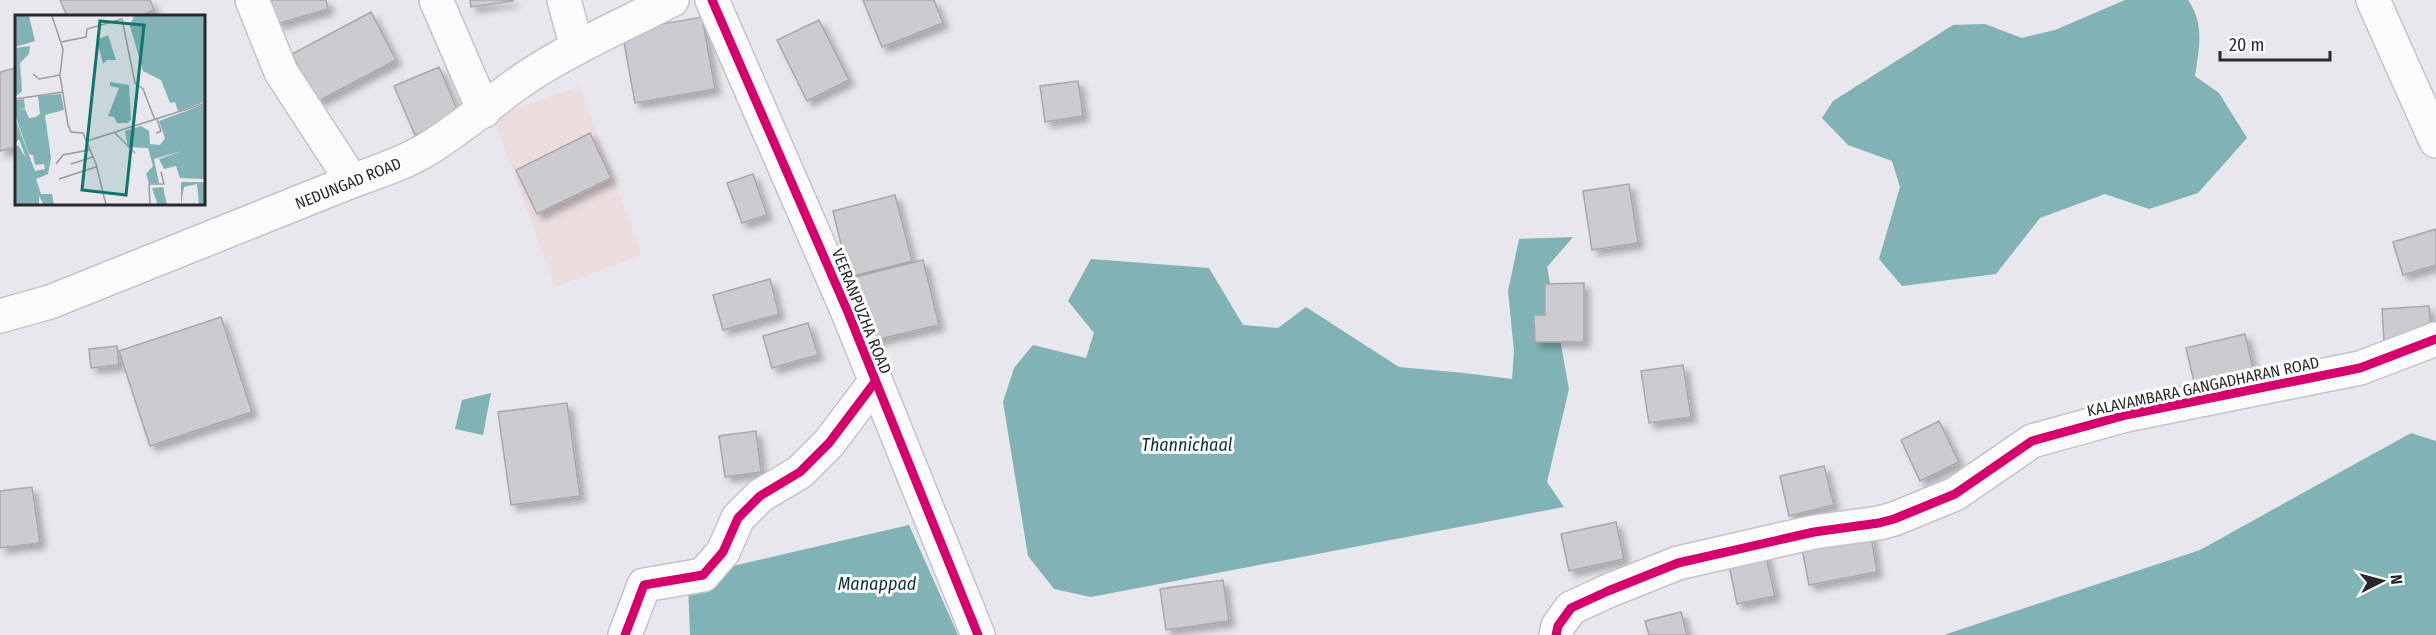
<svg xmlns="http://www.w3.org/2000/svg" width="2436" height="635" font-family="'Fira Sans Condensed',sans-serif">
	<defs>
		<filter id="shadow"><feDropShadow dx="5.5" dy="5.5" stdDeviation="3" flood-color="#0004"/></filter>
	</defs>
	<rect width="100%" height="100%" fill="#e7e7ed"/>
	<path fill="#ecdddf" d="M580 86 642 255 555 287 493 117Z"/>
	<path fill="#81b2b5" d="M2125 0H2188C2205 24 2199 49 2195 76L2219 93 2247 138 2198 193 2149 209 2105 194 2040 218 1996 274 1902 286 1879 259 1900 187 1892 161 1848 145 1822 118 1833 101 1953 25 1985 24 2022 38 2055 30Z
		M1573 237 1547 267 1569 389 1547 482 1564 507 1091 597 1054 589 1028 556 1003 402 1014 368 1033 345 1086 358 1094 333 1068 301 1091 259 1209 268 1243 325 1278 328 1306 307 1399 367 1464 373 1512 379 1514 351 1508 291 1519 239Z
		M491 393 483 435 455 429 462 400Z
		M2411 433 2436 441V635H1944L2200 550Z
		M909 525 958 635H690L688 584 729 567Z"/>
	<path fill="#ccccd0" stroke="#a8a8ac" stroke-width="1.5" filter="url(#shadow)" d="M60 0H150L154 10 139 16H67Z
		M270 0H326L328 9 277 24Z
		M470 0H513V1L471 7Z
		M863 0H934L943 23 882 47Z
		M371 12 396 60 317 102 292 54Z
		M702 17 715 89 635 103 622 31Z
		M819 20 849 80 807 101 777 40Z
		M439 67 460 116 415 135 394 86Z
		M16 68V147L0 151V72Z
		M1078 81 1083 116 1045 122 1040 86Z
		M590 133 611 178 537 214 516 170Z
		M753 174 767 215 742 223 727 183Z
		M1629 184 1638 243 1592 250 1583 191Z
		M895 195 912 261 849 277 833 211Z
		M2436 229V265L2403 275 2393 242Z
		M923 260 939 325 871 341 855 277Z
		M770 279 779 314 723 330 713 295Z
		M1584 283V342H1535L1534 315H1545V284Z
		M2429 306 2431 337 2384 340 2382 309Z
		M221 317 252 412 150 446 119 351Z
		M808 323 818 355 772 368 763 336Z
		M2245 334 2254 373 2195 386 2186 348Z
		M117 346 119 365 91 368 89 349Z
		M1683 365 1691 417 1649 423 1641 371Z
		M567 403 580 496 511 505 498 412Z
		M1939 421 1959 462 1920 481 1901 440Z
		M756 431 761 472 725 477 719 436Z
		M1824 466 1834 505 1789 516 1780 476Z
		M32 487 40 543 0 548V491Z
		M1616 522 1624 559 1569 571 1561 534Z
		M1870 530 1877 572 1809 585 1801 543Z
		M1765 552 1775 596 1737 604 1728 560Z
		M1223 580 1229 621 1166 630 1160 589Z
		M1681 612 1687 635H1649L1645 621Z"/>
	<g fill="none" stroke-linecap="round" stroke-linejoin="round">
		<g stroke="#c3c3c8" stroke-width="36">
			<path id="street" d="M252 0 281 72 352 181
				M436 0 484 111
				M564 0 577 48
				M712 0 847 310 978 635
				M2373 0 2436 141
				M625 635 644 585 703 575 723 552 738 518 760 496 800 472 829 443 875 382
				M1556 635 1558 626 1571 608 1608 591 1678 563 1814 532 1879 523 1894 519 1955 494 2032 441 2126 415 2360 368 2436 339"/>
		</g>
		<g stroke="#c3c3c8" stroke-width="36">
			<path id="secondary" d="M0 316 50 302 352 181C377 172 402 164 424 151 463 128 496 97 533 73 577 45 625 24 672 0"/>
		</g>
		<use href="#street" stroke="#fbfbfc" stroke-width="33"/>
		<use href="#secondary" stroke="#fbfbfc" stroke-width="33"/>
		<g stroke="#fff" stroke-width="13">
			<path id="cycleway" d="M712 0 847 310 978 635
				M625 635 644 585 703 575 723 552 738 518 760 496 800 472 829 443 875 382
				M1556 635 1558 626 1571 608 1608 591 1678 563 1814 532 1879 523 1894 519 1955 494 2032 441 2126 415 2360 368 2436 339"/>
		</g>
		<use href="#cycleway" stroke="#d6006c" stroke-width="9"/>
	</g>
	<g text-anchor="middle" stroke-width="6" stroke-linejoin="round" paint-order="stroke">
		<g font-size="16" fill="#29292c" stroke="#fff">
			<text transform="translate(348 183) rotate(-22)" y="6">NEDUNGAD ROAD</text>
			<text transform="translate(862 311) rotate(68)" y="6">VEERANPUZHA ROAD</text>
			<text transform="translate(2203 386) rotate(-12)" y="6">KALAVAMBARA GANGADHARAN ROAD</text>
		</g>
		<g font-size="18" font-style="italic" fill="#0c3031" stroke="#fff">
			<text x="1187" y="451">Thannichaal</text>
			<text x="877" y="590">Manappad</text>
		</g>
	</g>
	<g transform="translate(15 15)">
		<rect width="190" height="190" fill="#e7e7ed"/>
		<path d="M0 1H14L20 26 0 32ZM119 1H190V87L163 96 160 87 155 88 146 65 128 56 115 11ZM93 20 101 45H92L88 49 82 25ZM15 31 14 39 5 48 7 76 0 82V33ZM95 67 114 70 116 104 113 108H102L99 102 93 101 104 73 95 71ZM46 79 49 95 30 100 36 143 33 159 21 164 26 179H37L39 190H29L24 181V190L0 189V131L3 130 11 143 4 124 0 129V103L20 156 30 154 29 149 20 150 18 140 14 139 0 100V85L9 84 10 93 4 95 10 94 14 103 21 102 25 99 23 81ZM190 89V164L165 163 161 151 149 154 144 144 167 136 139 144 144 168H134L131 159 138 151 133 133 113 132 110 116 126 111 134 116 135 129 145 130 150 123 144 106ZM166 167H189L190 190H184L182 169 169 172 166 190ZM148 172 152 190H143L137 173Z" fill="#81b2b5"/>
		<path fill="none" stroke="#9b9ba0" stroke-width="1.5" d="M37 1 48 34 45 60 53 110 56 117 68 118 81 149 91 190M46 27 71 22 72 14 107 4 120 68 128 74 140 105M18 59 24 64 45 60M0 84 48 77M100 118 120 138M141 118 146 116 142 104M72 126 191 88M41 149 48 140 74 135M56 149 78 142M44 164 81 152M135 190 134 169H149L146 157"/>
		<path fill="#0f766e" fill-opacity="0.15" stroke="#0f766e" stroke-width="3" d="M85 6 129 10 111 180 67 175Z"/>
		<rect width="190" height="190" fill="none" stroke="#29292c" stroke-width="3"/>
	</g>
	<g transform="translate(2382 581) rotate(84)" stroke="#ffffff" stroke-width="4.5" paint-order="stroke">
	<path d="M0-4.5L10 22L0 15L-10 22Z" fill="#29292c"/>
	<text y="-9" font-size="16" font-weight="bold" text-anchor="middle" fill="#29292c">N</text>
	</g>
	<path d="M2220 51v9h110v-9" fill="none" stroke="#29292c" stroke-width="3"/>
	<text x="2229" y="51" font-size="18" fill="#29292c" stroke="#ffffff" stroke-width="4.5" paint-order="stroke">20 m</text>
</svg>
